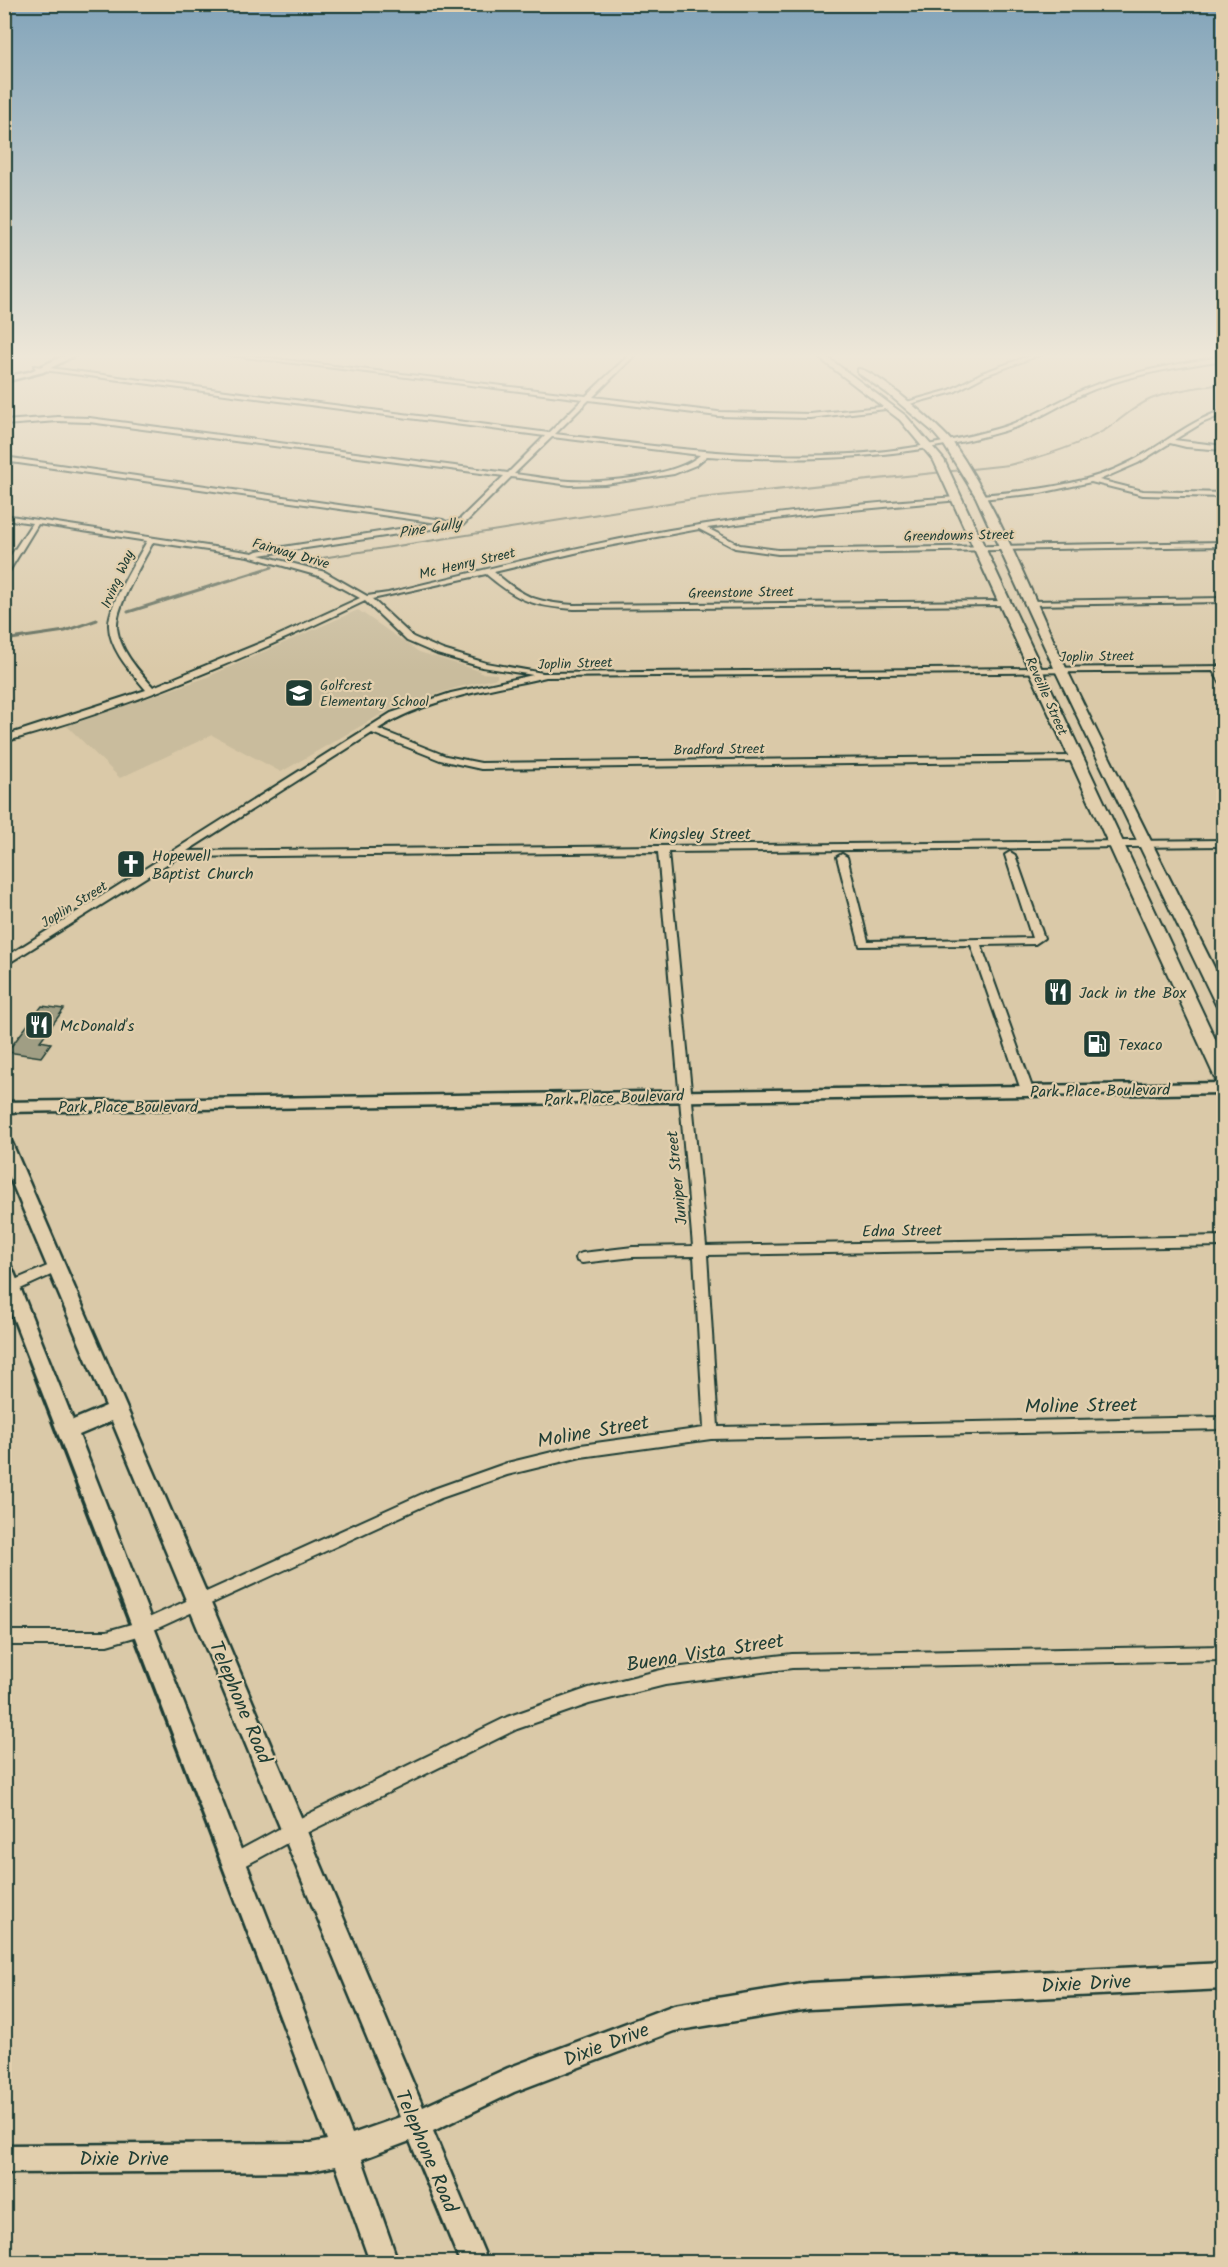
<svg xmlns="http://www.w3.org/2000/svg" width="1228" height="2267" font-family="Kalam,sans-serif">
	<rect width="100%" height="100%" fill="#dac9a8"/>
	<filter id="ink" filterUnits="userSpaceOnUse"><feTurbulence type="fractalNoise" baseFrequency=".0167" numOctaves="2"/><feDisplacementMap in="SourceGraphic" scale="12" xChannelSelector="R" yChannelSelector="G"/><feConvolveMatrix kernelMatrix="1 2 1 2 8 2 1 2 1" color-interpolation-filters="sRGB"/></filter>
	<g filter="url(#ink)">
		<path fill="#c9bc9d" d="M358 610 419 652 480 671 479 673 497 674V678L459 687 392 708 281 772 212 735 120 778 67 726 205 678Z"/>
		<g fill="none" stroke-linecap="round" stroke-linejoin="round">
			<path stroke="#5f6c5c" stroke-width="2" d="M303 561 700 498 1009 465C1042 457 1075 447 1105 430 1121 420 1134 406 1151 399 1174 390 1200 387 1224 384"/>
			<path stroke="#5f6c5c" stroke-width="3" d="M128 612 272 567
				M4 640 65 631 97 620"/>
		</g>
		<path fill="#a09e84" stroke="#1f3d34" stroke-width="1.5" d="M42 1006 64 1009 40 1041 51 1043 41 1057 7 1052Z"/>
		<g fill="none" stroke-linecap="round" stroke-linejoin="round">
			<g stroke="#1f3d34" stroke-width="4">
				<path id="street" d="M221 354H235L586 396 630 354H636L593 397 718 412 810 414 891 406 894 408 810 418 718 416 589 400 555 434C690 451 831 471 965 437 986 432 1007 427 1026 418 1049 408 1071 394 1095 385 1137 370 1180 364 1224 356V360C1180 367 1136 373 1095 389 1064 401 1037 422 1004 431 907 459 807 462 707 456L696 465 674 474 605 484 570 485 511 477 464 524 260 555 325 572 367 596 388 593C471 573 553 552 636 536 742 516 849 504 957 497L960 499 959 500 820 513 707 528 740 545 778 550 1224 542V546L778 554 735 548 699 529 592 549 494 572C523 597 535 602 574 605L1007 601 1008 603 1004 605 574 609C532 606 518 601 486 574L372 599 413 637 443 650 486 663 543 673 1224 666V670L1221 671 1224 675V684H1221L1213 671 546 677C490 690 427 698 378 729L446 756 481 763 1075 756 1078 757V761L481 769 440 760 372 733 187 851 1224 840V846L668 852 706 1246 1224 1236V1246L707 1255 718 1427 1224 1417V1429L711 1439 581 1457 507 1475 441 1498 145 1634 107 1645H4V1631H107L142 1621 431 1490 507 1463 581 1445 704 1428 694 1256 633 1257 582 1263 577 1261 576 1258 577 1255 582 1253 633 1247 693 1246 658 852 178 857 4 966V958L391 713 451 693 533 675 482 667 437 654 407 641 365 601C249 657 129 708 4 742V736L146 690C131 672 110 650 109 626 108 605 136 561 147 541L38 524 8 573 4 575V566L32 523 4 519V515L253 553 257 551 438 523 4 461V457L443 520 446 522 459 520 504 476 89 422 58 421 4 425V421L58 417 89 418 508 473 545 436 36 369 34 366 549 433 583 399ZM552 437 700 455C676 477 602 483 570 481 551 480 533 476 514 474ZM153 542 248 556 319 576 360 598 275 637 153 687C138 670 120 651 117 628 115 607 143 562 153 542Z
					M1035 354H1042L986 375 954 392 906 405 903 403 950 390 982 373Z
					M1224 410V414L1202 423 1174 440 1224 446V450L1186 447 1170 443 1138 463 1099 480 1143 491 1224 493V497L1143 495 1091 482 1040 493 981 499 978 497 981 495C1033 490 1085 486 1132 461 1163 445 1189 421 1224 410Z
					M1224 598V602L1029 605 1025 603 1029 601Z
					M1010 852 1015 855 1044 938 1035 944 981 945 1033 1090 1027 1094 1021 1090 971 945 860 946 837 857 842 854 847 857 868 941 1032 938 1005 855Z
					M57 1262 62 1264 64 1267 62 1270 16 1291 4 1292V1282H10Z
					M1224 1646V1660L792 1668 665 1685 589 1704 517 1729 300 1836 239 1869 233 1872 227 1869 224 1863 227 1857 288 1824 507 1717 589 1688 665 1669 792 1654Z"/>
			</g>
			<g stroke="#1f3d34" stroke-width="5">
				<path id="secondary" d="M68 354H77L43 372 4 382V377L29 372Z
					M1224 1083V1093L4 1112V1102Z
					M4 1137 10 1139 12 1143 210 1601 423 2107 508 2068 674 2005 809 1983 1224 1963V1989L809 2009 674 2031 514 2092 433 2131 488 2262H460L410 2141 362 2159 398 2262H370L336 2166 311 2171 4 2173V2145L311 2143 327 2140C219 1858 114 1575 4 1294V1263L10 1265 13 1270 73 1420 106 1406 4 1164ZM112 1421 400 2117 352 2134 79 1435Z"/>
			</g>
			<g stroke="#1f3d34" stroke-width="4">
				<path id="primary" d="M814 354H823L906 416 944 460 1224 1058V1084L1218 1082 1215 1078 934 461 900 420Z
					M858 369C873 368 943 429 953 443 1001 512 1031 594 1067 670 1118 776 1171 881 1224 987V1010L1216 1005 1055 670 976 497 944 445 932 431 887 393 858 373Z"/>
			</g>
			<use href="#street" fill="#e2cfad" fill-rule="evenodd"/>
			<use href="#secondary" fill="#e2cfad" fill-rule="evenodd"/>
			<use href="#primary" fill="#e2cfad" fill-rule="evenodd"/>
		</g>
	</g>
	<linearGradient id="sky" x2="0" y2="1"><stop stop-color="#82a4ba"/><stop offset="0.53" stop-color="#eee7d8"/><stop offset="1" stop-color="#eee7d8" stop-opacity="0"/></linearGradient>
	<rect width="1228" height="671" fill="url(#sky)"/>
	<defs>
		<g id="school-square" transform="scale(1.5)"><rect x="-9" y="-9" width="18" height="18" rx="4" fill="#1f3d34" stroke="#e2cfad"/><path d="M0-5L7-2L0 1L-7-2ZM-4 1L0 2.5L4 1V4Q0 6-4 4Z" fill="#fff"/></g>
		<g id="church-square" transform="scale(1.5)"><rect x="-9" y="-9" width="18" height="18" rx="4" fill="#1f3d34" stroke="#e2cfad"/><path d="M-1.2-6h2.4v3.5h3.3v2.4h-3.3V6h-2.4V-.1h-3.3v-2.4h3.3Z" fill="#fff"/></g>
		<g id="restaurant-square" transform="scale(1.5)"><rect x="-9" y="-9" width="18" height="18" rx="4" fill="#1f3d34" stroke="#e2cfad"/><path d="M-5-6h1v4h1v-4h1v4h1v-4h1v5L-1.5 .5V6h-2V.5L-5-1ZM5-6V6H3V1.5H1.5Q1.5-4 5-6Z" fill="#fff"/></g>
		<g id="fuel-square" transform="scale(1.5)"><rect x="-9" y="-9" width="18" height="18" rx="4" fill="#1f3d34" stroke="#e2cfad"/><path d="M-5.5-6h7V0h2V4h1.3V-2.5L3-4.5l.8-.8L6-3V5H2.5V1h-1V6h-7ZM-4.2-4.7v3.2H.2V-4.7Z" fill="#fff"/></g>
	</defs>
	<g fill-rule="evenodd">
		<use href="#school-square" x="299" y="693"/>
		<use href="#church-square" x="131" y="864"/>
		<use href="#restaurant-square" x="1058" y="992"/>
		<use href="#restaurant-square" x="39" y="1025"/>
		<use href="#fuel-square" x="1097" y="1044"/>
	</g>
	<g text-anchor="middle" stroke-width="4.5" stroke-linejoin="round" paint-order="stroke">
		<g font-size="14" fill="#1f3d34" stroke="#e2cfad">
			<text transform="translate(959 535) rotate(-1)" y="5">Greendowns Street</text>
			<text transform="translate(291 553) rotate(16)" y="5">Fairway Drive</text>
			<text transform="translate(467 563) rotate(-13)" y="5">Mc Henry Street</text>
			<text transform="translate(117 579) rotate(-66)" y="5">Irving Way</text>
			<text transform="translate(741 592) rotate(-1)" y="5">Greenstone Street</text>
			<text transform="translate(1097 656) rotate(-1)" y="5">Joplin Street</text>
			<text transform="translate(575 663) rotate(-2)" y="5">Joplin Street</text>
			<text transform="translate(1047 696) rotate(66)" y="5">Reveille Street</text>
			<text transform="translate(719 749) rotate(-1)" y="5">Bradford Street</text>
			<text transform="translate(74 904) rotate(-32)" y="5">Joplin Street</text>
		</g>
		<g font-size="14" fill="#1f3d34" stroke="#e2cfad" text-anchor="start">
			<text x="320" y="690">Golfcrest<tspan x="320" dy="16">Elementary School</tspan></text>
		</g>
		<g font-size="15" font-style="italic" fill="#2a453b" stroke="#e2cfad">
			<text transform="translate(430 528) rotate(-9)" y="5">Pine Gully</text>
		</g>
		<g font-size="16" fill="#1f3d34" stroke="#e2cfad">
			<text x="700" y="839">Kingsley Street</text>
			<text transform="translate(1100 1090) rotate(-1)" y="6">Park Place Boulevard</text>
			<text transform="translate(614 1097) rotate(-2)" y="6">Park Place Boulevard</text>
			<text x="128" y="1112">Park Place Boulevard</text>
			<text transform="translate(676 1178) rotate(-96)" y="6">Juniper Street</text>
			<text transform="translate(902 1230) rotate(-1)" y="6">Edna Street</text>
		</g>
		<g font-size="16" fill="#1f3d34" stroke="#e2cfad" text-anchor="start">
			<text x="152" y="861">Hopewell<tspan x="152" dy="18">Baptist Church</tspan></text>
			<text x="1079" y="998">Jack in the Box</text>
			<text x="60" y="1031">McDonald's</text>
			<text x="1118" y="1050">Texaco</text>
		</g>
		<g font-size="20" fill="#1f3d34" stroke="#e2cfad">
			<text transform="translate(1081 1405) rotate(-1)" y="7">Moline Street</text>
			<text transform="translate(593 1431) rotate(-10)" y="7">Moline Street</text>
			<text transform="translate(705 1652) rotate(-9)" y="7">Buena Vista Street</text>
			<text transform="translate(241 1702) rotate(67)" y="7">Telephone Road</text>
			<text transform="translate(1086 1983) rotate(-3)" y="7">Dixie Drive</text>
			<text transform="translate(606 2044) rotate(-21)" y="7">Dixie Drive</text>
			<text transform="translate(427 2151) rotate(67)" y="7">Telephone Road</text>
			<text x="124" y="2165">Dixie Drive</text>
		</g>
	</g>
	<rect width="1228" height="2267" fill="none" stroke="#e2cfad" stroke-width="24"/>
	<rect x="12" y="12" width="1204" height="2243" fill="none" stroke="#1f3d34" stroke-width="2" filter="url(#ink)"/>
</svg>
